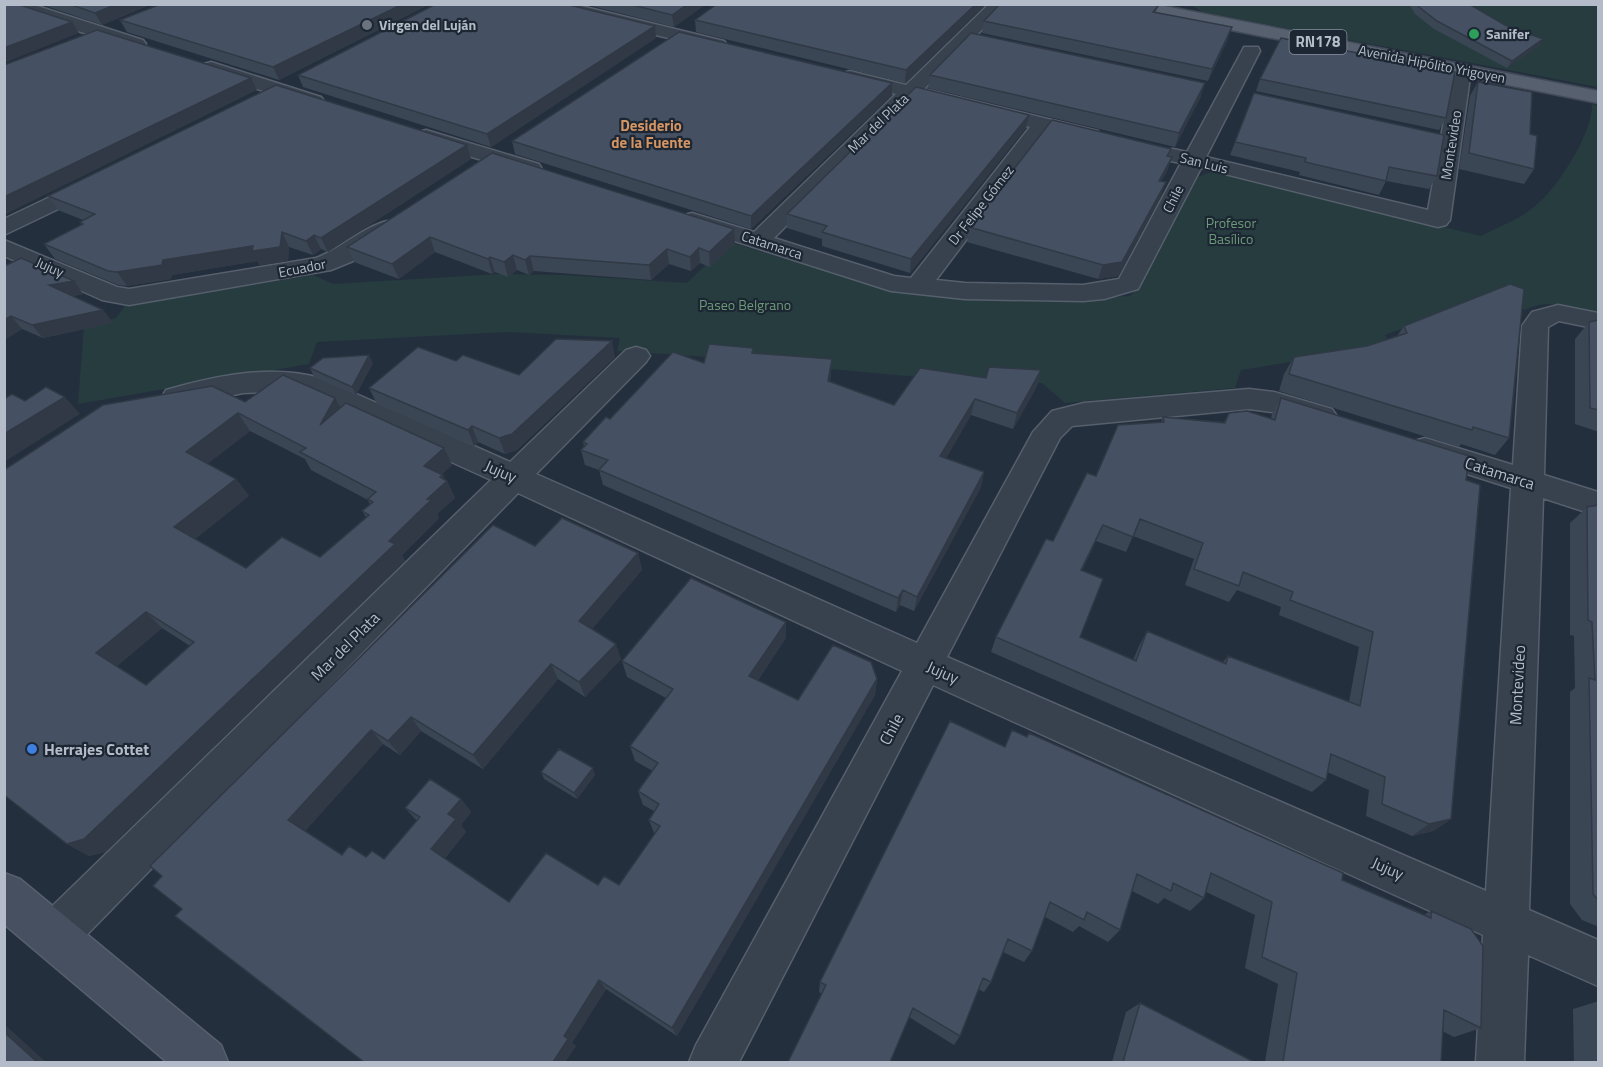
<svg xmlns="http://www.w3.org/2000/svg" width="1603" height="1067" font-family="'Titillium Web',sans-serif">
	<rect width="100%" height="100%" fill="#242f3e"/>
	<path fill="#263c3f" d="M1192 5H1598V87L1202 12Z
		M1592 104 1598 106V314C1576 308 1548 298 1525 310L1486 298 1385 335 1391 346 1241 370 1235 388 1065 403 1042 383C900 381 759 358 617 351L620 338 507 332 317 342 309 364 78 404 84 326 116 318 125 306 313 275 333 284 498 274 564 275 687 283 729 242 884 289 961 298 1065 300 1130 296 1140 287 1198 177 1211 172 1225 174 1481 236C1498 227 1520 219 1534 207 1557 189 1593 133 1592 104Z"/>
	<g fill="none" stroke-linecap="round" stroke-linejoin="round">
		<g stroke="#565f6c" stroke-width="3">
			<path id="street" d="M4 4H31L143 40 146 44 143 48H131L6 8Z
				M542 4H573L724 41 727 45 724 49 718 50 544 8Z
				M989 4H1007L924 89 1098 131 1101 135 1098 139 1091 141 1048 131 936 280 965 283 1083 285 1119 279 1181 163 1165 160 1162 155 1165 150 1173 149 1187 152 1242 51 1244 47H1258L1260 51 1206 157 1428 210 1453 70 1455 66H1469L1471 70 1450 220 1446 225 1438 227 1201 168 1138 289 1104 299 1083 301 965 299 891 291 684 225 680 220 684 215 692 213 754 232 896 94 843 81 840 77 843 73 850 71 906 85ZM914 98 1030 127 911 278 894 276 774 238Z
				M211 62 321 97 324 101 321 105 314 107 204 72 202 68 204 64Z
				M426 130 539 164 542 169 539 174 531 176 419 140 416 136 419 132Z
				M94 176 102 178 105 183 102 188 4 235V219Z
				M387 221 395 223 399 228 395 233 353 261 331 270 129 305 102 300 4 256V240L117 287 129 289 316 258C340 249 363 227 387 221Z
				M1558 305 1598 313V329L1559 321 1548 327 1544 475 1598 492V516L1543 498 1529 910 1598 940V986L1528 955 1524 1062H1476L1483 935 933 685 739 1062H689L696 1045 902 671 518 493 70 952 54 959 38 952 31 936 38 920 491 480 295 391 243 393 176 407 166 404 162 397 166 390C215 376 270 364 320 378L510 462 626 350 636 347 646 350 650 356 646 362 536 474 917 643 1033 432 1052 411 1084 403 1249 389 1274 392 1332 409 1337 416 1332 423 1322 426 1273 412 1249 409 1072 426 1060 438 947 657 1486 891 1511 488 1414 457 1410 449 1414 441 1425 438 1513 465 1522 326 1532 312Z"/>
		</g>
		<g stroke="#565f6c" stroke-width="3">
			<path id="secondary" d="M4 873 20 879 221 1045 228 1062H167L4 924Z"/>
		</g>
		<g stroke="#414a57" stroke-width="3">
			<path id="primary" d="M1117 4H1154L1598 91V103L1125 9Z"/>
		</g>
		<use href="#street" fill="#38414e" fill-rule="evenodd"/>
		<use href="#secondary" fill="#465061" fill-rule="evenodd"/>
		<use href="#primary" fill="#56606e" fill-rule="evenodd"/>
	</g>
	<path fill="#3b4654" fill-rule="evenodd" d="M40 4H152L102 25Z
		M161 4H430L279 80 127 32 120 20Z
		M584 4H706L674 27Z
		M986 4 905 83 696 32 695 20Z
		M1409 4H1469L1539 46 1507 68 1434 29 1415 14Z
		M1158 6 1156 12 1228 39 1208 81 982 33 984 21Z
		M655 26 656 38 491 147 303 87 298 75Z
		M930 75 1201 96 1175 147 928 88Z
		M1260 79 1446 118 1439 130 1256 91Z
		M1478 82 1530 134 1534 169 1524 184 1459 169 1470 96Z
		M1254 93 1437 176 1429 189 1386 181 1379 195 1299 175 1300 172 1230 155Z
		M892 95 751 229 515 154 512 141Z
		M1026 128 910 273 822 246V239L787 228V214Z
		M1171 149 1168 156 1172 157 1167 171 1161 181V196L1118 276 1098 279 967 242 969 227Z
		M492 153 735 244 710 267 700 263 691 271 669 264 651 280 534 271 529 275 517 270 508 277 495 272 492 274 435 252 399 279 354 262 347 247Z
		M471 159 328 252 321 249 313 255 289 247 288 261 260 265 257 261 172 275 171 279 127 286 118 285 55 259 44 244 81 225 80 222 83 220 58 210 48 196Z
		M4 264 83 294 73 296 103 310 113 323 43 338 22 329 4 340Z
		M1599 320V432L1575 424V339L1589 322Z
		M1404 326 1509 438 1495 455 1461 444 1459 447 1279 391 1284 374 1294 357 1367 346 1397 336Z
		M753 348 754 353 832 359 830 382 894 405 986 378 1041 370 1037 386 1013 429 971 415 946 458 984 472 981 487 914 611 900 605 896 612 603 485 599 470 585 465 581 450 584 447 583 442 610 419 704 363Z
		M615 357 517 450 505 454 478 442 474 446 377 404 369 388 456 361 519 375Z
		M373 363 356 395 314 377 310 368Z
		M283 375 335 398 341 408 346 403 444 448 452 465 442 474 445 480 447 481 455 498 437 514 439 518 402 555 405 561 105 852 89 856 67 844 4 795V470L103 405 212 386 245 402ZM250 431 305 459 311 470 368 500 370 504 362 511 366 517 320 557 282 537 246 568 195 539 249 496 236 479 207 464ZM162 628 190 646 146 685 117 666Z
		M1281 398 1466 480 1451 819 1433 831 1412 836 1366 816 1369 790 1327 772 1326 780 1312 792 991 652 996 637 1053 541 1096 476 1161 422 1163 417 1224 422 1229 413 1271 419 1272 414ZM1133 536 1194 559 1185 585 1229 602 1237 590 1281 607 1279 615 1359 647 1349 702 1228 656 1223 662 1147 631 1139 646 1133 660 1080 637 1082 571 1096 541 1126 552Z
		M1599 505V927L1582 920 1570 904V692L1575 688 1574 636 1570 635V523L1587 507Z
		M535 546 638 553 642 570 592 629 621 659 585 697 558 679 483 769 421 731 400 755 383 744 305 831 342 855 384 859 417 821 405 808 461 799 471 812 461 825 466 832 445 858 509 902 598 885H619L655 833H654L649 820 654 811 643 805 638 791 653 771 635 761 630 746 666 698 627 677 622 661 786 638 758 680 798 700 877 679 875 695 677 1036 606 989 572 1043 576 1046 565 1062H364L175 916Z
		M1005 747 1342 880 1424 915 1431 911 1481 1028 1454 1037 1442 1031 1441 1062H1265L1278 984 1245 968 1255 915 1206 892 1204 898 1190 911 1164 898 1158 904 1132 891 1120 930 1108 942 1079 926 1073 932 1045 917 1032 951 1024 962 1003 952 991 982 984 992 978 989 960 1036 954 1045 909 1017 822 994 819 992 820 982Z
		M541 772 595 775 577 799 544 779Z
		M1599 1001V1062H1574L1573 1009Z
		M1140 1003 1254 1062H1112L1126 1012Z"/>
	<path fill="#303945" d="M117 4H152L102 25 95 13Z
		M403 4H430L279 80 273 67Z
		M688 4H706L674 27 672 15Z
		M976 4H986L905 83 906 70Z
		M72 22 79 33 4 63V48Z
		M655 26 656 38 491 147 487 134Z
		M1232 27 1228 39 1208 81 1212 69Z
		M1543 39 1539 46 1507 68 1512 61Z
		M251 78 257 90 4 215V197Z
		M892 83V95L751 229V216Z
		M1205 83 1201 96 1175 147 1179 133Z
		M1029 115 1026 128 910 273 911 259Z
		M467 145 471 159 328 252 321 238Z
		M1172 157 1167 171 1154 195 1159 181Z
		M1166 182 1161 196 1118 276 1098 279 1103 265Z
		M734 229 735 244 710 267 709 252Z
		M282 232 289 247 288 261 260 265 257 261 172 275 171 279 127 286 117 272Z
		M314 235 321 249 313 255 306 241Z
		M430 237 435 252 399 279 392 264Z
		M699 248 700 263 691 271 690 257Z
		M667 249 669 264 651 280 649 265Z
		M513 255 517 270 508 277 504 262Z
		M530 256 534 271 529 275 525 260Z
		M490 257 495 272 492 274 488 259Z
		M74 281 83 294 59 298 49 285Z
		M103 310 113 323 43 338 32 325Z
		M11 316 22 329 4 340V320Z
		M612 341 615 357 517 450 505 454 499 438Z
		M369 355 373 363 356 395 352 387Z
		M832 359 831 375 827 397 828 381Z
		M1041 370 1037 386 1013 429 1017 413Z
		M65 397 80 414 4 462V434Z
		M335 398 345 416 320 425Z
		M975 399 971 415 938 471 940 456Z
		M238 413 250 431 199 470 186 452Z
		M472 426 478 442 474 446 468 430Z
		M444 448 452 465 433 483 424 466Z
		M984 472 981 487 914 611 917 597Z
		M443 475 446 481H447L455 498 437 514 439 518 402 555 405 561 105 852 89 856 67 844 389 541 427 499 440 477Z
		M236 479 249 496 189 544 174 527Z
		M1103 525 1096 541 1075 586 1081 570Z
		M638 553 642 570 585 637 579 621Z
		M903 590 900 605 896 612 898 598Z
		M146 612 162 628 114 668 96 653Z
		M786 622V638L750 691 749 676Z
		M616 644 621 659 585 697 579 682Z
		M551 664 558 679 483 769 473 755Z
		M877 679 875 695 677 1036 672 1028Z
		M411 717 421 731 400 755 388 741Z
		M371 730 383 744 304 832 288 820Z
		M593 768 595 775 577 799 574 793Z
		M461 799 471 812 461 825 466 832 442 861 431 849 448 814Z
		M1451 819 1433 831 1412 836 1429 824Z
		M599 980 606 989 572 1043 576 1046 565 1062H553L564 1036Z
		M4 1024 46 1062H37L4 1032Z"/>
	<path fill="#455162" stroke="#303945" stroke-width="1.5" fill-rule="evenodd" d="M4 4H17L72 22 4 48Z
		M69 4H117L95 13Z
		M161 4H403L273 67 120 20Z
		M436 4H565L655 26 487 134 298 75Z
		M629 4H688L672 15Z
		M717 4H976L906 70 695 20Z
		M1000 4H1152L1158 6 1153 12 1232 27 1212 69 984 21Z
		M1417 4H1469L1505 25 1543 39 1512 61 1437 21 1419 7Z
		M97 30 251 78 4 197V65Z
		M679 32 892 83 751 216 512 141Z
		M971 33 1205 83 1179 133 930 75Z
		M1281 38 1455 72 1446 118 1260 79Z
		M1478 82 1532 92 1530 134 1537 136 1534 169 1469 153Z
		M276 85 467 145 321 238 314 235 306 241 282 232 280 247 252 251 253 246 163 260 162 265 117 272 108 271 44 244 83 224 80 222 95 214 48 196Z
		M916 87 1029 115 911 259 822 232 827 226 787 214Z
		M1254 93 1444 135 1437 176 1389 167 1386 181 1305 162 1306 158 1235 142Z
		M1052 120 1171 149 1167 156 1172 157 1159 181 1166 182 1122 262 1103 265 969 227Z
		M492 153 734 229 709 252 699 248 690 257 667 249 649 265 530 256 525 260 513 255 504 262 490 257 488 259 430 237 392 264 347 247Z
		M21 258 74 281 49 285 103 310 32 325 11 316 4 320V264L7 265Z
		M1510 284 1524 289 1509 438 1473 427 1472 430 1289 374 1294 357 1367 346 1407 333 1404 326Z
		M1599 320V410L1590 408 1589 322Z
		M556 339 612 341 512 434 499 438 472 426 468 430 369 388 418 347 456 361 463 355 519 375Z
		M709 344 753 348 752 353 832 359 828 381 894 405 920 368 986 378 989 367 1041 370 1017 413 975 399 940 456 984 472 917 597 903 590 898 598 599 470 608 460 581 450 587 444 583 442 606 417 610 419 673 352 704 363Z
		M369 355 352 387 310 368 323 358Z
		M283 375 335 398 320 425 346 403 444 448 424 466 443 475 440 477 447 481 427 499 431 500 389 541 395 544 84 839 67 844 4 795V470L103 405 212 386 245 402ZM238 413 306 448 300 452 376 492 368 499 373 502 362 511 369 515 320 557 282 537 246 568 174 527 236 479 186 452ZM146 612 194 642 146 685 96 653Z
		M46 387 65 397 4 434V399L12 394 25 401Z
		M1281 398 1469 456 1466 480 1480 485 1451 819 1429 824 1382 804 1385 777 1331 754 1326 780 996 637 1046 539 1053 541 1087 473 1096 476 1118 425 1164 422 1163 417 1225 423 1229 413 1247 411 1275 420ZM1140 519 1203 543 1194 569 1239 586 1243 572 1293 592 1290 600 1373 632 1360 706 1228 656 1226 664 1147 631 1136 661 1080 637 1103 579 1081 570 1103 525 1133 537Z
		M1599 505V901L1593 894 1589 678 1595 680 1592 622 1588 620 1587 507Z
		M562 518 638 553 579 621 616 644 579 682 551 664 473 755 411 717 388 741 371 730 288 820 342 855 349 846 366 857 372 851 384 859 420 817 405 808 430 779 461 799 448 814 456 819 431 849 509 902 546 853 598 885 604 876 619 885 660 826 649 820 659 804 638 791 658 763 630 746 673 689 622 661 691 578 786 622 749 676 798 700 833 645 871 662 877 679 672 1028 599 980 564 1036 568 1039 553 1062H364L175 916 182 909 153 886 162 876 150 866 493 525 535 546Z
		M950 721 1005 747 1012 730 1027 737 1029 733 1343 873 1342 880 1431 918V911L1471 929 1483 946 1481 1028 1444 1010 1441 1062H1283L1297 973 1262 957 1272 902 1211 873 1204 898 1173 883 1171 891 1137 874 1120 930 1087 912 1084 920 1050 902 1032 951 1008 939 991 982 983 978 960 1036 913 1008 890 1062H788L826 985 820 982Z
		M559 749 593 768 574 793 541 772Z
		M1140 1003 1254 1062H1123Z
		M4 1032 37 1062H4Z"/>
	<circle fill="#6b7280" stroke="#1d2633" stroke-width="2" cx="367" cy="25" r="6"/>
	<circle fill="#2e9e5b" stroke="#1d2633" stroke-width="2" cx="1474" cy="34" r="6"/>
	<circle fill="#3f7fe0" stroke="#1d2633" stroke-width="2" cx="32" cy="749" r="6"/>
	<g text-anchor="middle" stroke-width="4.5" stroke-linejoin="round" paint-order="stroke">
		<g font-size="14" font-weight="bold" fill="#b4bcc9" stroke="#1d2633" text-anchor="start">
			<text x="379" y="30">Virgen del Luján</text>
			<text x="1486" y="39">Sanifer</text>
		</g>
		<g font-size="14" fill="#b4bcc9" stroke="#1d2633">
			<text transform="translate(1432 64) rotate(11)" y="5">Avenida Hipólito Yrigoyen</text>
			<text transform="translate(878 123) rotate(-44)" y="5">Mar del Plata</text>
			<text transform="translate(1451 145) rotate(-81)" y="5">Montevideo</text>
			<text transform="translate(1204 163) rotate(14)" y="5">San Luis</text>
			<text transform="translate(1173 199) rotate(-63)" y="5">Chile</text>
			<text transform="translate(981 205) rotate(-52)" y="5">Dr Felipe Gómez</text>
			<text transform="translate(772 245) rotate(18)" y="5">Catamarca</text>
			<text transform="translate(50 267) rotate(24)" y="5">Jujuy</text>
			<text transform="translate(302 268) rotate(-11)" y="5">Ecuador</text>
		</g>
		<g font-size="14" fill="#6b9a76" stroke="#1d2633">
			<text x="1231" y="228">Profesor<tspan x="1231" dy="16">Basílico</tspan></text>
			<text x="745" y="310">Paseo Belgrano</text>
		</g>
		<rect fill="#1d2633" stroke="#878f9c" stroke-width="1.5" x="1289.5" y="30" width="57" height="24" rx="4.5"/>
		<g font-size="15" font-weight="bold" fill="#b4bcc9">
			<text x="1318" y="47">RN178</text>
		</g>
		<g font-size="15" font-weight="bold" fill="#d59563" stroke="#1d2633">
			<text x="651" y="131">Desiderio<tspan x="651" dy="17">de la Fuente</tspan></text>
		</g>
		<g font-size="16" fill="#b4bcc9" stroke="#1d2633">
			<text transform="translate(501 471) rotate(24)" y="6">Jujuy</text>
			<text transform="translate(1500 473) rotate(18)" y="6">Catamarca</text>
			<text transform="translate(345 646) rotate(-45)" y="6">Mar del Plata</text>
			<text transform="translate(943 672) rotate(24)" y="6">Jujuy</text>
			<text transform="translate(1517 685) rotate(-87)" y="6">Montevideo</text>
			<text transform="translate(891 729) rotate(-62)" y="6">Chile</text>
			<text transform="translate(1388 868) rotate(24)" y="6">Jujuy</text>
		</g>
		<g font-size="16" font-weight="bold" fill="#b4bcc9" stroke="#1d2633" text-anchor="start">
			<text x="44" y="755">Herrajes Cottet</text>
		</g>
	</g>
	<rect width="1603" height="1067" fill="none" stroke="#b4bcc9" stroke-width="12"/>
</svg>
